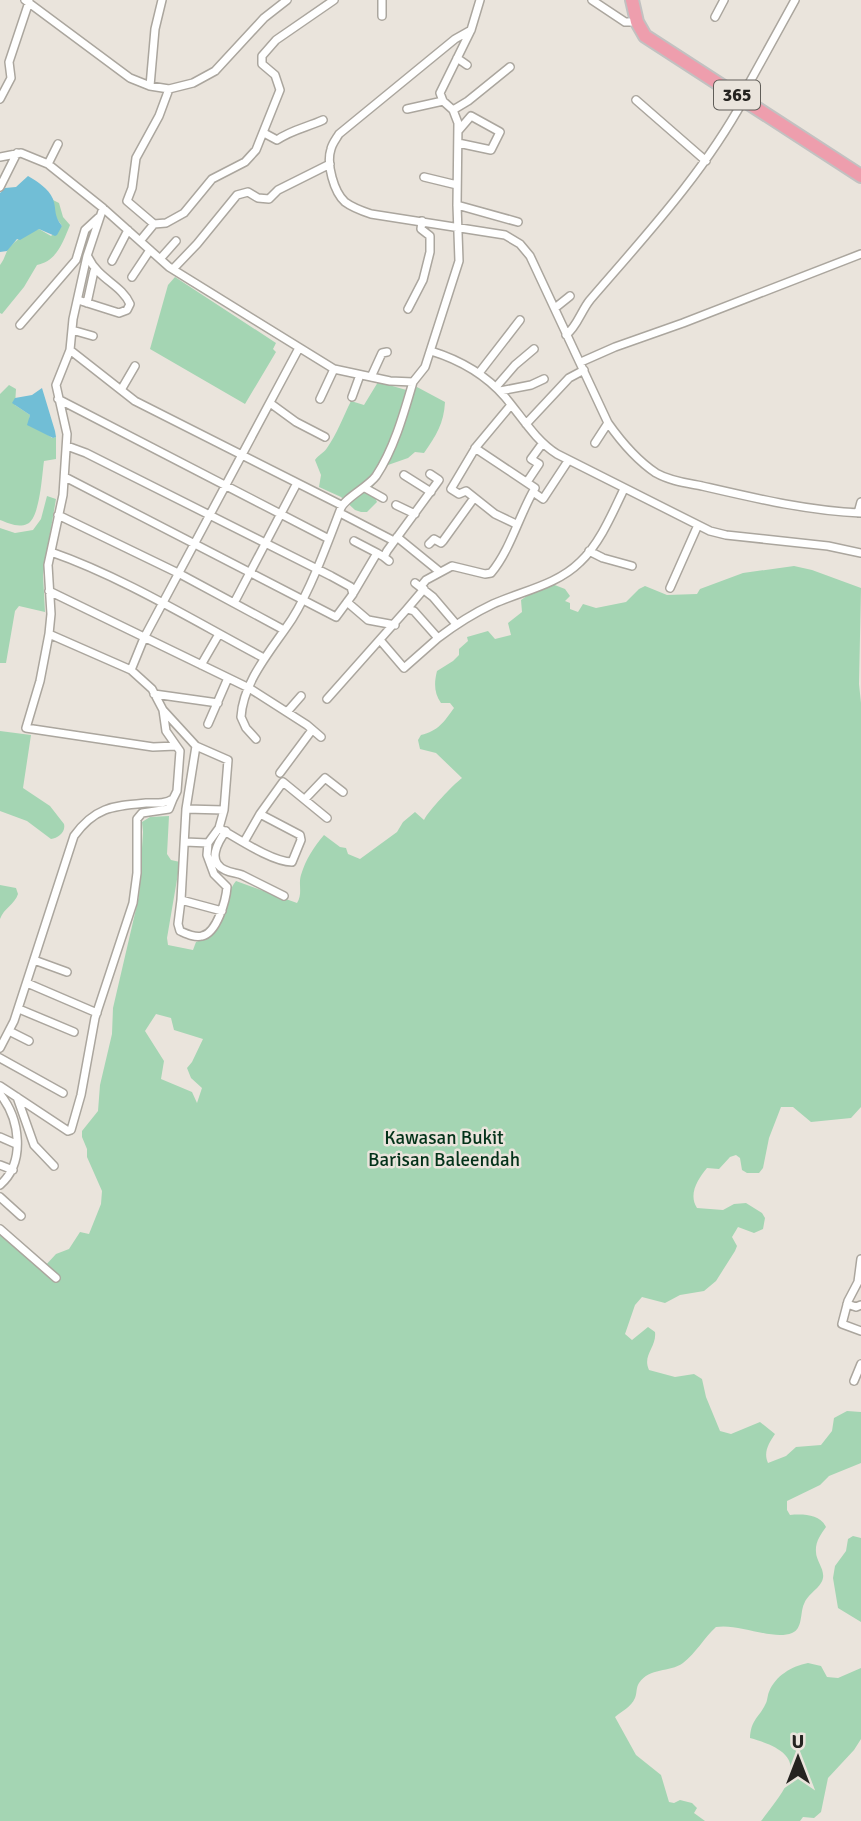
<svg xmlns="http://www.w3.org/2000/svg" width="861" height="1821" font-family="Signika,sans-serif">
	<rect width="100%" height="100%" fill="#eae4dc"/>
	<path fill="#a4d5b3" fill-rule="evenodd" d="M53 200 59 203 63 217 70 225C63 242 57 261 37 265L24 287 2 314 0 313V265C4 260 5 255 8 249 15 240 28 232 39 229L51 236 62 226 54 214Z
		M175 277 276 343 273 349 276 352 245 404 150 349 168 285Z
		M378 382 410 391 417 387 445 402C444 423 436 436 424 453L415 452 408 458 388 465 371 489 377 502 367 512H361L355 510 341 497 319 487 321 475 315 460C319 454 323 454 327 448 337 434 343 417 351 401L364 405Z
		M9 385 16 389 15 405 30 415 29 420 52 438 56 437V459L44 461C42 474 40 519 27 524 18 528 8 523 0 520V394Z
		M47 496 56 499 43 575 45 612 19 606 15 611 6 663H0V528L15 533 33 530 41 519Z
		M794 566 812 570 861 588 859 684 861 703V1107L851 1118 811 1122 793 1107H781L769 1138 763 1168 759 1173H747L742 1170 740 1158 736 1155 730 1157 719 1169 707 1168C698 1179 688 1194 697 1208L723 1210 734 1204 746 1203 762 1213 765 1218 763 1229 754 1233 738 1227 732 1237 737 1246 735 1251 716 1281 704 1291 680 1295 665 1303 642 1297 635 1305 625 1334 632 1340 648 1327 655 1332C657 1347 642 1355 649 1370L675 1377 694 1374 702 1379 706 1397 720 1431 731 1434 760 1422 775 1434C769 1443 763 1452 768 1463L786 1456 796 1447 821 1445 832 1431 834 1418 847 1411 861 1412V1463L829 1476 820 1485 787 1501V1510L790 1515C803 1514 820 1514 826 1527 821 1534 815 1542 816 1552 816 1562 828 1572 821 1583 817 1590 807 1595 804 1604 800 1612 803 1629 792 1633 773 1641 739 1623 716 1627 704 1638 696 1653 683 1663 669 1673 650 1667 639 1683 636 1687 637 1694 635 1698 631 1707 622 1711 615 1717L636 1755 661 1775 669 1802 674 1803 680 1800 692 1803 697 1808 694 1813 705 1821H0V1235L36 1265 44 1267 56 1254 69 1249 80 1232 89 1234 101 1204 102 1191 87 1157V1149L82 1137V1131L98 1111 100 1085 112 1034 113 1008 139 896 143 832 142 822 150 817 169 816 167 854 171 860 180 862 167 938 168 945 193 950 196 942C201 940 208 938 213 934 228 922 224 895 236 881L297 903C303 893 298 885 301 875 306 859 313 848 324 835L340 847 346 848 348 854 360 859 397 832 403 822 415 812 424 820C429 810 453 785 462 778L436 753 420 749 418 740 421 735C438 731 444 722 454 708L450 703H441C434 693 434 683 437 671L453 661 459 655V649L468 641 467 637 488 631 495 639 511 635 508 623 522 612 521 600 547 582 565 589 570 596 565 601 570 603V609L578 612 583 604 596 608 626 602 639 589 645 586 667 595 697 594 700 589 743 573ZM156 1014 171 1018 174 1030 203 1039 192 1062 187 1068 191 1078 202 1088 197 1103 192 1092 161 1079 164 1061 145 1031Z
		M0 731 31 735 23 788 50 806 64 824C66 832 58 838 51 839L27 821 0 811Z
		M0 885 16 888 18 894C15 904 4 908 0 919Z
		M853 1536 861 1538V1622L838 1608 833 1578 835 1566 846 1551 848 1539Z
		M808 1663 821 1666 827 1677 838 1678 861 1668V1739L854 1750 828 1778 821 1812 814 1818 803 1817 800 1821H761C792 1781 813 1755 750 1738 751 1719 759 1718 766 1703 767 1702 768 1693 769 1692 775 1676 792 1666 808 1663Z"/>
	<path fill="#71bed6" d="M28 176C38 182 48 188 53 199 57 211 53 214 62 226L57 235 55 236 39 229 20 240 17 239 7 251 0 252V193L5 188 16 187Z
		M42 388 55 431 56 437 53 438 27 425 30 415 12 403 15 398 32 395Z"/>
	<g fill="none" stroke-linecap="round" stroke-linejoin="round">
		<g stroke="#aba69e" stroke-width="10">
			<path id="minor" d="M25 0 130 78 150 86 169 89 193 83 215 71 264 18 287 0
				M382 0V16
				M592 0 625 22H637
				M715 17 724 0
				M471 30 455 39 339 134C336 139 332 144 331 149 326 164 334 192 345 202 353 208 362 211 371 214L505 235 520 244 530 256 608 423C620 440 638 461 656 473 670 481 687 483 702 486 754 498 808 511 861 513
				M457 58 467 65
				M150 86 155 29 162 0
				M741 98 795 0
				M0 99 11 78 9 62 29 2
				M636 100 706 161
				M407 109 443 101
				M453 110 468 101 510 67
				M264 133 277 140C291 130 308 127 323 120
				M458 143 491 150 500 132 471 116 459 130
				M0 157 21 153 48 164 103 208 169 267 334 369 390 381 413 382 425 367 459 261 457 205 458 123 453 110 443 101 440 93 471 30 480 0
				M48 164 58 144
				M424 177 457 185
				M0 187 17 153
				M457 205 518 222
				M103 208 87 256 73 319 70 350 56 385 67 434 63 495 48 565 51 614 49 634 40 681 26 728 153 747 176 746
				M154 224 127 201 132 188 136 158 159 116 169 89
				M140 241 154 224 166 223 184 213 212 179 245 162 256 150 280 90 275 75 262 64V56L276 40 334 0
				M160 259 176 241
				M112 261 128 230
				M173 269 197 244 237 195 248 192 258 198 269 199 278 190 330 164
				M132 277 150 250
				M78 300 119 313 127 310 130 304C121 284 99 280 88 257
				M87 303 94 271
				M555 308 570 296
				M408 309 423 280 430 252V236L421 229 422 221
				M20 325 76 260 85 230 98 218
				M72 330 93 336
				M566 335C577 327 581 311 590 300 645 236 703 174 744 99
				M70 350 135 401 341 505
				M431 351C460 360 485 374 505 397 522 417 535 440 557 454L710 531 726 535 828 546 861 553
				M581 362 615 347 683 323 861 254
				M479 373 520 320
				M371 377 382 353 387 352
				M496 387 515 365 534 349
				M121 390 135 366
				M500 391 531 385 544 379
				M352 397 360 375
				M58 399 329 539
				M320 399 334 369
				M270 403 296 422 325 437
				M511 405 476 447 451 489 459 494 466 491 495 514 516 524
				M526 424 569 378 584 370
				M595 443 608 423
				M404 475 431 492
				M65 477 336 617 353 594 351 587 331 576 86 453 67 446
				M527 482 539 464 531 459 542 444
				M365 488 383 498
				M533 492 543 499 568 461
				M396 505 415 514
				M340 513 394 541
				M858 513 861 502
				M58 515 180 574 284 630
				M397 537 440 572
				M354 541 377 553
				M429 544 434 539 441 543 443 541 474 498
				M589 551 603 558 632 566
				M51 552C123 577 196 622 264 658
				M389 561 384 557 387 551 439 480 430 474
				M415 583 433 597 456 624
				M421 586 426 580 452 566 485 574 491 573C511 549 519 515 535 488L475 448
				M670 588 698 525
				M49 591 249 688 307 725 321 737
				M354 592 377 553 384 557
				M347 602 368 620 395 625
				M234 603 297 483
				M407 609 424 589
				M49 634 131 670
				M380 640 404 668 438 638
				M201 665 219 634
				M154 694 218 703
				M327 699 407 609 414 611 438 638C455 625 474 613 493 604 522 591 557 585 580 562 600 543 612 514 624 489
				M163 710 196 746 186 809 181 900
				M287 712 301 696
				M208 724 228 678
				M256 739 246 728 241 717C243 681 273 648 292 619 311 589 328 542 341 508 345 498 368 487 376 476 394 449 404 413 413 382
				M196 746 228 760 224 810 219 828C237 838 272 862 292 862L301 840 300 835 260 814 283 782 327 818
				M280 773 312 730
				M305 799 325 778 343 792
				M186 809 224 810
				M219 828 208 843 207 855 214 874 227 887C226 900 217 933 202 936 195 938 187 934 180 931L178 924 181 900 222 911
				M226 831C217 843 207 862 225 870 231 873 237 873 242 875 256 882 270 889 284 896
				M185 842 208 843
				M244 842 260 814
				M34 960 67 972
				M27 983 97 1013
				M19 1009 74 1032
				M9 1031 29 1041
				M0 1048 14 1021 74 836C95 807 113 806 146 803 156 803 165 804 173 799L177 791 180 751 166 731 163 710 152 689 131 670 144 638 299 348
				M0 1058 63 1093
				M0 1086 68 1131 71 1130 81 1095 95 1018 133 903 137 873V819L142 813 169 809 173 799
				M0 1094C20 1119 26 1162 0 1185
				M17 1097 34 1145 54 1166
				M0 1137 16 1144
				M0 1165 13 1170
				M0 1197 21 1216
				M0 1229 56 1278
				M861 1259 858 1282 848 1301 842 1324 861 1331
				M847 1304 856 1307 861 1305
				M854 1381 861 1364"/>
		</g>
		<g stroke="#c2c1c1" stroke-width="16">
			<path id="primary" d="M632 0 637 22 645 36 861 176"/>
		</g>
		<use href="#minor" stroke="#fff" stroke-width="7"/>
		<use href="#primary" stroke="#ee9ead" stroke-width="12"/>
	</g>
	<g text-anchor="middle" stroke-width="5" stroke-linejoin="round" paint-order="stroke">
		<rect fill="#eae4dc" stroke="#605d58" stroke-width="2" x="714" y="80.5" width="46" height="29" rx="5"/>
		<g font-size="18" font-weight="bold" fill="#252320">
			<text x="737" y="101">365</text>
		</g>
		<g font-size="19" fill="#033219" stroke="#eae4dc">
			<text x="444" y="1144">Kawasan Bukit<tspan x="444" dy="22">Barisan Baleendah</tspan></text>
		</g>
	</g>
	<g transform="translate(798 1758)" stroke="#eae4dc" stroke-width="5" paint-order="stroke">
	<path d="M0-5L12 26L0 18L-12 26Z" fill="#252320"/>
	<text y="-10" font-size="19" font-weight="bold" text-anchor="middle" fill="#252320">U</text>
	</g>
</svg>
